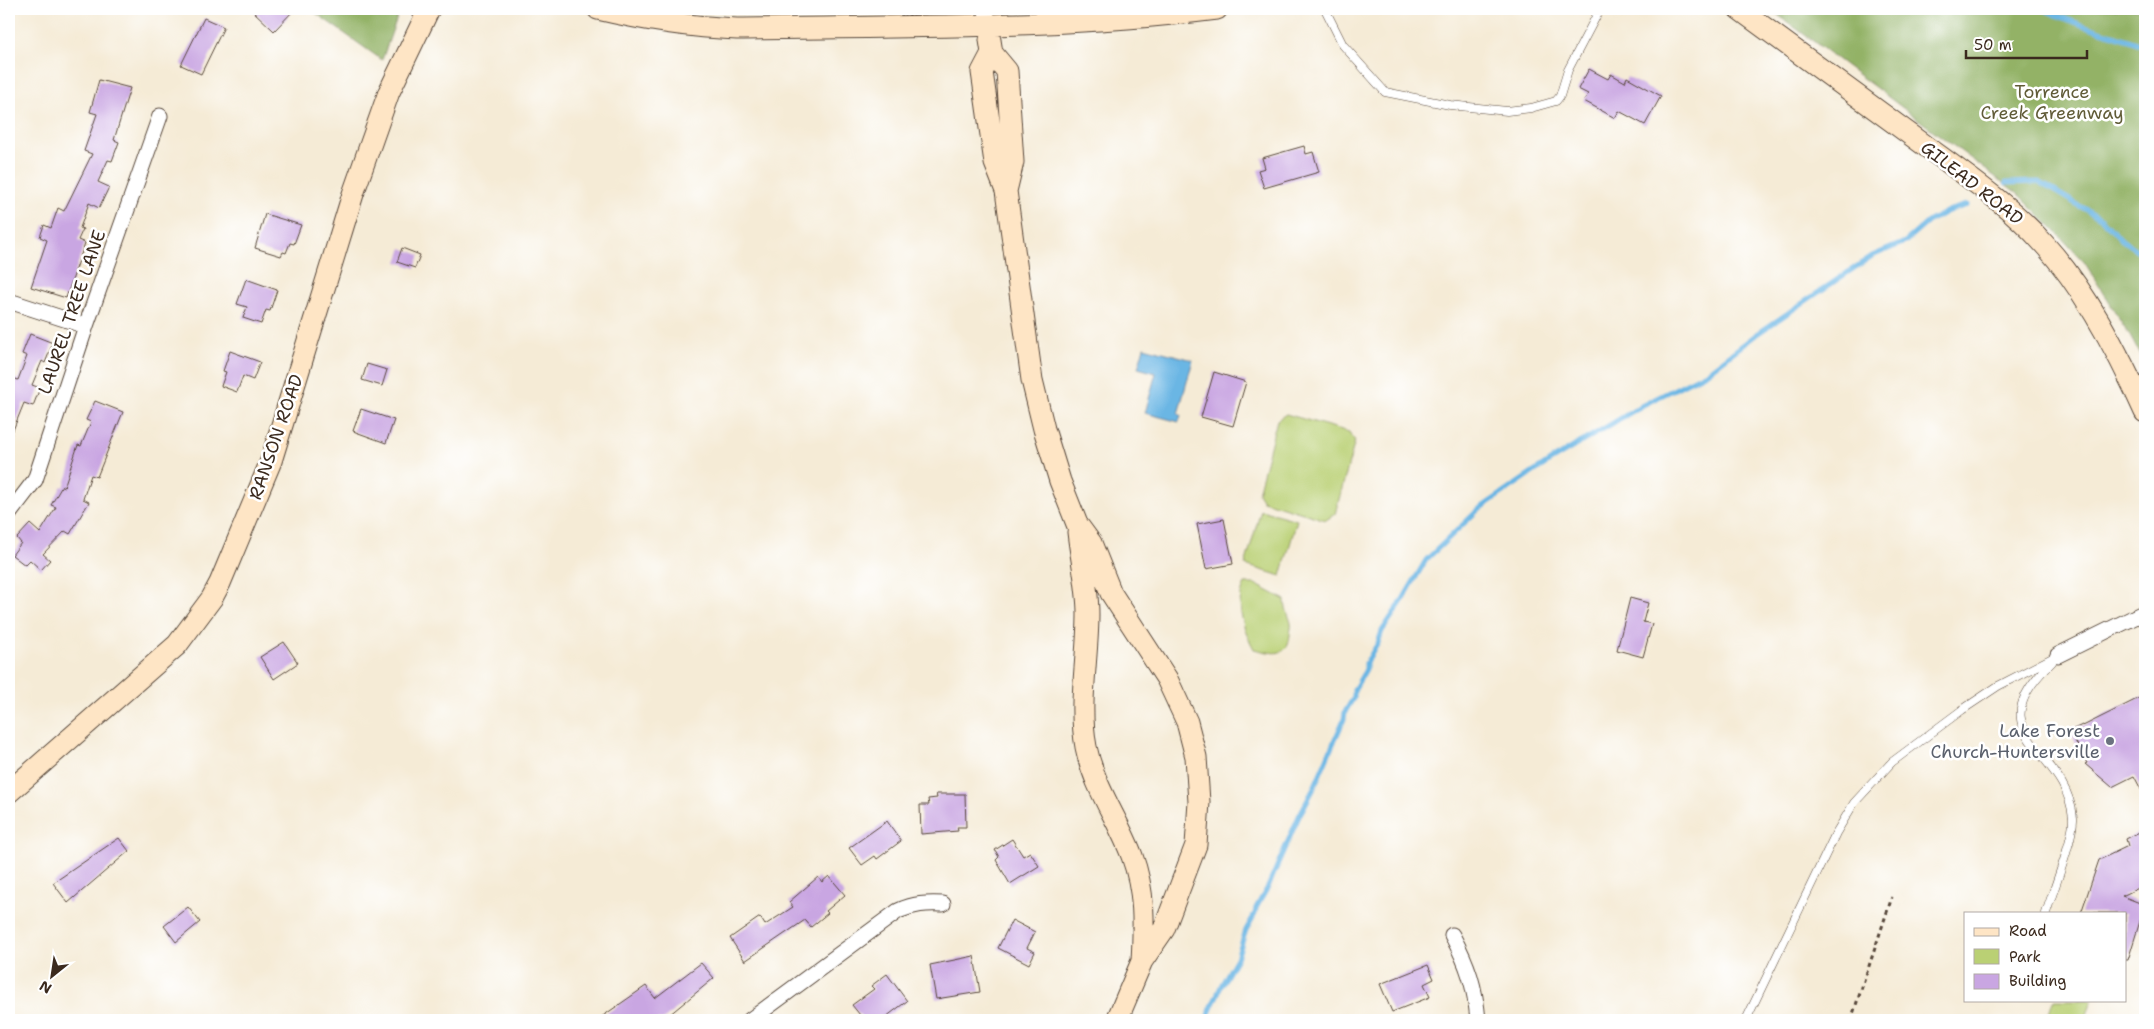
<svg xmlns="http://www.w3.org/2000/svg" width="2154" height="1029" font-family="'Shantell Sans',sans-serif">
	<rect width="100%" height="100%" fill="#fff"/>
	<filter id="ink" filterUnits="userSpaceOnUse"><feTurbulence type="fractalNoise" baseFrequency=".02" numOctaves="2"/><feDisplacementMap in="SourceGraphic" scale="10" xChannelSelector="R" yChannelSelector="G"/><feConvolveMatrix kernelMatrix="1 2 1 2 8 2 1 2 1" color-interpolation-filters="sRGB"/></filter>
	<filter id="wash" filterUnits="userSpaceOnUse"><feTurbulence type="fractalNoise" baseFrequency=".0096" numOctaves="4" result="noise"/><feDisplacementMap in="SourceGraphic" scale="20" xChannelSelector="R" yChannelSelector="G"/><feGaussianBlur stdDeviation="1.12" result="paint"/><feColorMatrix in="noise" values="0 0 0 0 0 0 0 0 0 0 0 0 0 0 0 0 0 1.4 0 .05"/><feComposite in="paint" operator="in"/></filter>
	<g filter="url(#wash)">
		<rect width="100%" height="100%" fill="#f5ebd6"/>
		<path fill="#bad074" stroke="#7a7d49" d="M1286 414 1349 432 1355 441 1335 514 1326 520 1263 501 1258 493 1277 420Z
			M1261 510 1297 520 1281 576 1245 565Z
			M1245 584H1255L1285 600C1285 609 1289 615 1291 623 1292 627 1290 631 1290 635 1288 659 1272 653 1254 649 1244 631 1234 603 1245 584Z
			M2053 1000H2092L2085 1020H2061L2048 1016Z"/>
		<path fill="#93b266" stroke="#676e42" d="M310 9H400L382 60Z
			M704 9H909L910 10 757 15Z
			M1770 9H2145V364L2130 336 2085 263 2057 233 2017 193Z"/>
		<path fill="#6bb6e4" stroke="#537081" d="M1144 347 1193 360 1178 414 1181 415 1179 422 1145 413 1156 373 1138 368Z"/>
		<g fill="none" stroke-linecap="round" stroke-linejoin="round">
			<path stroke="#6bb6e4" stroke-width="5" d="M2043 9C2075 25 2111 33 2145 46
				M2006 183 2039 182 2102 219 2122 240 2145 256
				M1206 1020 1222 984 1237 958 1246 930 1255 914 1256 908 1268 887 1299 816 1313 790 1344 719 1345 712 1354 697V690L1366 669V663L1378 643 1382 631 1402 601 1426 560 1479 509 1550 461 1643 405 1706 373 1757 334 1872 256 1905 242 1929 221 1948 211 1967 205"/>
		</g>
		<g id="blocks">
			<path fill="#c9a6e2" d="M251 9H295L274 31Z
				M204 18 224 27 201 74 181 65Z
				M1589 69 1608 79 1611 74 1625 82 1627 77 1661 96 1645 125 1619 111 1615 118 1584 101 1588 94 1578 89Z
				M99 80 130 88 114 140 119 142 112 161 108 160 98 182 109 187 99 208 89 203 80 228 83 229 78 240 85 243 66 298 31 287 47 240 40 237 44 225 51 228 58 208 64 211 92 154 84 151 97 114 90 112Z
				M1304 146 1306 154 1313 152 1319 172 1264 188 1258 170 1265 168 1262 158Z
				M265 214 301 225 294 244 290 243 286 253 283 252 281 256 255 248Z
				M402 248 420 255 415 268 397 262Z
				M246 279 277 290 270 311 266 310 261 324 243 318 247 307 237 304Z
				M30 334 53 343 45 363 42 361 32 385 40 388 33 406 24 403 9 440V376L18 380 27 356 22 354Z
				M230 351 260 362 253 380 243 376 237 392 221 386 226 372 223 371Z
				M367 364 387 370 382 386 362 380Z
				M1214 372 1246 382 1233 426 1201 417Z
				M95 401 123 412 97 477 91 475 83 499 89 502 70 534 65 531 43 554 50 560 41 570 30 560 25 565 12 555 21 543 17 538 30 524 40 533 56 507 51 505 62 486 64 487 78 445 81 446 91 422 86 420Z
				M361 409 394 420 386 443 353 431Z
				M1224 519 1233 564 1206 569 1197 524Z
				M1630 598 1648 603 1643 622 1652 624 1643 657 1617 650Z
				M284 642 298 663 274 679 260 657Z
				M2145 695V797L2134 776 2112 787 2085 764 2087 763 2070 731 2082 725 2083 726Z
				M936 794H965L966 827H957L958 831 921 834 920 805H929L928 799 937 798Z
				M887 821 901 841 877 859 875 856 862 865 849 848Z
				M2145 829V885L2122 896 2145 905 2128 960H2125V913H2081L2099 860 2128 846 2126 839Z
				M119 838 129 851 68 903 53 883Z
				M1012 839 1023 856 1030 852 1039 866 1010 884 996 860 999 857 995 850Z
				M829 876 845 895 826 911 828 913 811 927 805 920 745 961 730 938 760 917 765 925 793 907 789 902 818 877 822 882Z
				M188 907 200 922 176 942 164 926Z
				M1012 920 1035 932 1027 948 1035 952 1029 964 998 948Z
				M974 956 980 992 936 999 930 965Z
				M701 963 714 978 663 1020H597L646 986 655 998Z
				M1428 965 1434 979 1424 984 1430 997 1392 1012 1380 984Z
				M887 974 907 1001 882 1020H864L852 1005 874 989 871 986Z"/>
		</g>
	</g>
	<g filter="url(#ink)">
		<use href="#blocks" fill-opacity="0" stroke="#57473a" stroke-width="1"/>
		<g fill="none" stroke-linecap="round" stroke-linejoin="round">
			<g stroke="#57473a" stroke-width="9">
				<path id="lane" d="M1325 9 1343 45 1385 92 1450 105 1507 111 1531 108 1556 101 1560 96 1568 70 1600 9
					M2046 913C2053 891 2074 838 2073 818 2067 747 1973 736 2052 662
					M1746 1020 1836 833 1854 803 1892 762 1962 710 1998 686 2058 655"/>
			</g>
			<g stroke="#57473a" stroke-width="17">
				<path id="street" d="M986 9 988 25
					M9 301 86 326
					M9 514 35 480 86 326 160 116
					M2058 655 2145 612
					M1452 935C1468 965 1475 986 1478 1020
					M750 1020 898 911C914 904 926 903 943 904"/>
			</g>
			<g stroke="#57473a" stroke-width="23">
				<path id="secondary" d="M598 9C644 20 689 27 737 29 897 26 1058 29 1217 9
					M1739 9C1799 53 1859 97 1919 141 1962 173 2009 204 2044 244 2085 289 2120 356 2145 412
					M990 40 992 53 1007 71 1013 162 1006 191
					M992 53 982 72 995 163 1006 191 1032 380 1044 429 1060 481 1077 524 1091 543 1111 593 1167 679 1187 722 1196 757 1199 802 1196 845 1164 929 1142 961 1117 1020
					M1078 532C1081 560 1088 586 1088 614 1088 659 1078 704 1086 747 1094 787 1118 819 1132 856 1145 891 1144 925 1142 961
					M9 792 177 645 212 598 220 583 271 461 353 194 389 92 429 9"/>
			</g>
			<path stroke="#57473a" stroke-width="3" stroke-dasharray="4 4" stroke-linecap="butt" d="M1851 1020 1892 897"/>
			<use href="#lane" stroke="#fff" stroke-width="8"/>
			<use href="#street" stroke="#fff" stroke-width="15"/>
			<use href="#secondary" stroke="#fee5c5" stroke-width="21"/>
		</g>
	</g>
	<circle fill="#6b7280" stroke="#fff" stroke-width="2" cx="2110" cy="741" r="5"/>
	<g text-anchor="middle" stroke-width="5" stroke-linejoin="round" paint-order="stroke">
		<g font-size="18" fill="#615c38" stroke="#fff">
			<text x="2052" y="98">Torrence<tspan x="2052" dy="21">Creek Greenway</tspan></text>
		</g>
		<g font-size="18" fill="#3b2a1e" stroke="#fff">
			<text transform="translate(1972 183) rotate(38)" y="6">GILEAD ROAD</text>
			<text transform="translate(72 312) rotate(-71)" y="6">LAUREL TREE LANE</text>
			<text transform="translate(276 437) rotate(-71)" y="6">RANSON ROAD</text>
		</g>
		<g font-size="18" fill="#5b616d" stroke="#fff" text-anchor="end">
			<text x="2100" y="737">Lake Forest<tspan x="2100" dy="21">Church-Huntersville</tspan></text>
		</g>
	</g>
	<rect width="2154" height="1029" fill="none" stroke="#fff" stroke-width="30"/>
	<rect x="1964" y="912" width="162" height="90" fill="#ffffff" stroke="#b1aaa5"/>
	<rect x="1974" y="928" width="25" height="8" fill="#fee5c5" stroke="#b1aaa5"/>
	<text x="2009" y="936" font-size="15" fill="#3b2a1e">Road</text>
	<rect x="1974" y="949" width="25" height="15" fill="#bad074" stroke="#b1aaa5"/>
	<text x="2009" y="962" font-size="15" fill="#3b2a1e">Park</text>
	<rect x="1974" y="974" width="25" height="15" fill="#c9a6e2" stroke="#b1aaa5"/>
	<text x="2009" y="986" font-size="15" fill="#3b2a1e">Building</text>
	<g transform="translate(52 976) rotate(210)" stroke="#ffffff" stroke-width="4" paint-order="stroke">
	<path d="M0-4L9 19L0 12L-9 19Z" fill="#3b2a1e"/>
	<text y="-8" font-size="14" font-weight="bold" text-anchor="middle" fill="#3b2a1e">N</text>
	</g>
	<path d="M1966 50v8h121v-8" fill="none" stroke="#3b2a1e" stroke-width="2.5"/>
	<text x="1974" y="50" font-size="15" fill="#3b2a1e" stroke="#ffffff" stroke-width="4" paint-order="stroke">50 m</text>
</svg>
